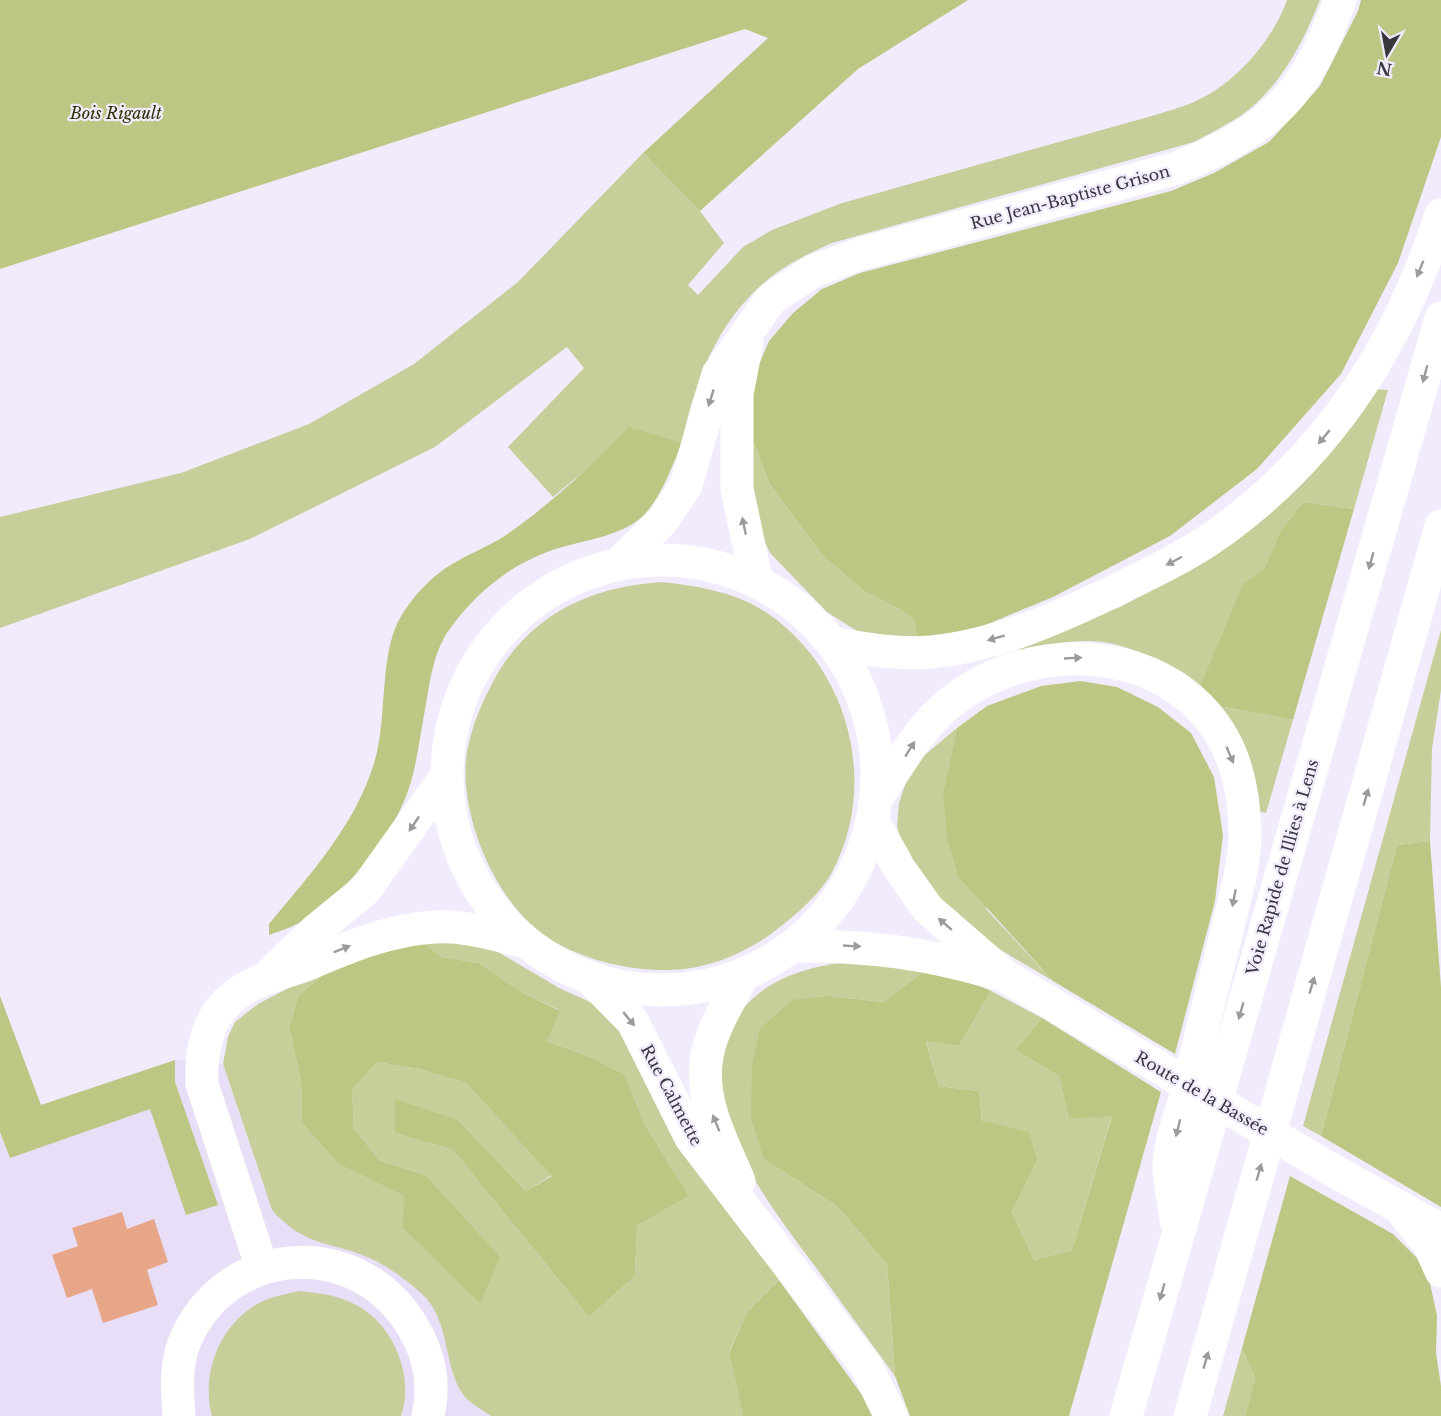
<svg xmlns="http://www.w3.org/2000/svg" width="1441" height="1416" font-family="'Libre Baskerville',serif">
	<rect width="100%" height="100%" fill="#f2ebfe"/>
	<path fill="#e8def7" d="M0 996 41 1105 175 1060 223 1064 264 1189 450 1276 602 1416H0Z"/>
	<path fill="#c6ce99" d="M1287 0H1320C1303 43 1278 91 1239 117 1224 126 1209 134 1194 142L832 243C817 250 801 257 787 266 724 305 696 373 682 443L588 468 553 497 508 447 584 368 567 347 435 447 250 539 0 628V517L181 473 309 424 414 364 518 282 643 153 700 211 724 243 688 285 698 295 743 247 772 230 842 203 1148 117C1164 112 1181 108 1196 101 1235 84 1273 40 1287 0Z
		M1375 389 1388 390 1354 509 1303 502 1280 532 1264 569 1243 585 1199 688C1133 642 1100 629 1021 652L1017 644 1120 607 1194 567Z
		M745 431 755 445 769 483 822 555 864 591 901 610 914 620 918 642 857 631 827 612 770 553 754 519Z
		M662 582C698 586 736 592 767 613 849 668 880 785 831 874 818 897 792 918 771 934 740 956 706 969 669 970 629 971 585 960 551 940 497 907 457 814 467 752 472 725 482 702 495 678 513 645 543 616 579 601 606 589 633 584 662 582Z
		M1441 630V690L1432 749 1430 841 1397 845 1321 1136 1303 1126Z
		M1219 706 1293 720 1266 813 1259 811Z
		M957 728 943 792 987 910 1053 981 969 931 935 901 902 847 897 826 899 803 906 782 920 759Z
		M463 941 495 950 559 988 590 1002 614 1018 779 1280 747 1312 729 1352 743 1416H491C483 1410 471 1404 465 1397 442 1368 452 1321 421 1293 409 1282 391 1269 376 1261 335 1240 307 1250 272 1210L223 1064 228 1037 235 1022 258 1004 338 962 298 996 289 1028 301 1081 302 1123 338 1164 404 1196 425 1175 379 1160 354 1128 352 1090 377 1062 419 1069 466 1083 552 1175 526 1191 458 1120 395 1133 453 1150 589 1317 635 1276 637 1226 689 1196 645 1125 625 1075 593 1058 547 1041 559 1010 523 993 479 963 442 957 424 943Z
		M854 961 926 969 884 1002 829 996 764 1159 838 1207 887 1265 895 1376C869 1340 843 1305 817 1269 779 1218 718 1140 718 1074 717 1056 726 1037 734 1022 759 979 808 966 854 961Z
		M991 991 1042 1018 1015 1050 1059 1076 1069 1119 1112 1115 1072 1250 1034 1260 1012 1212 1037 1161 982 1121 979 1091 939 1086 926 1040 959 1046Z
		M299 1291C319 1293 338 1295 356 1305 393 1324 415 1376 401 1416H212C199 1370 225 1313 271 1298 280 1295 290 1293 299 1291Z
		M1242 1348 1255 1378 1245 1416H1223Z"/>
	<path fill="#bdc784" d="M0 0H968L858 69 700 211 643 153 768 38 745 29 0 269Z
		M1361 0H1441V137L1398 263 1341 374 1257 469 1170 536 1053 597 954 638 918 642 914 620 901 610 864 591 822 555 769 483 755 445 745 431 755 374 769 341 793 313 822 289 860 273 1171 191 1214 173 1269 142 1320 86 1358 11Z
		M629 427 682 443C672 466 662 496 644 515 619 539 578 540 547 552 507 567 474 595 449 630 431 655 429 692 423 721 419 743 416 767 409 788 393 838 343 896 299 923 290 928 279 931 269 935V924C312 872 361 819 377 752 386 713 381 655 398 622 409 600 432 575 454 563 470 553 490 546 506 535 551 504 591 466 629 427Z
		M1303 502 1354 509 1293 720 1219 706 1199 688 1243 584 1264 569 1280 532Z
		M1081 681 1117 687 1158 707 1191 733 1214 777 1223 835 1215 901 1175 1054 1053 981 958 876 947 838 943 792 957 728 987 706 1041 686Z
		M1430 841 1441 987V1207L1321 1136 1397 845Z
		M424 943 442 957 479 963 523 993 560 1011 547 1041 593 1058 625 1075 645 1125 689 1196 637 1226 635 1276 589 1317 453 1150 395 1133V1099L458 1120 526 1191 552 1176 466 1083 419 1069 377 1062 352 1090 354 1128 379 1160 425 1175 500 1257 480 1303 403 1228 404 1196 338 1164 302 1123 301 1081 289 1028 298 996 338 962Z
		M926 969 964 979 991 991 959 1046 926 1041 939 1086 979 1091 982 1121 1029 1132 1037 1161 1012 1212 1034 1260 1072 1250 1112 1116 1069 1119 1059 1076 1015 1050 1042 1018 1161 1092 1069 1416H910L895 1376 887 1265 838 1207 764 1159 751 1118 752 1064 760 1029 792 1000 829 996 884 1002Z
		M0 996 41 1105 175 1060V1082L218 1205 186 1215 150 1109 10 1158 0 1132Z
		M1290 1176 1393 1234 1418 1259 1430 1283 1437 1316 1436 1353 1441 1386V1416H1245L1255 1378 1242 1348Z
		M779 1280 862 1395 872 1416H743L729 1353 747 1312Z"/>
	<path fill="#e8a689" d="M122 1212 127 1229 154 1219 168 1262 147 1270 158 1305 103 1323 92 1289 67 1298 52 1255 78 1246 72 1228Z"/>
	<g fill="none" stroke-linecap="round" stroke-linejoin="round">
		<path stroke="#fff" stroke-width="33" d="M747 342 737 394V489L757 583
			M447 775a215 215 0 1 1 430 0a215 215 0 1 1-430 0Z
			M619 564 663 520 686 485 718 374 771 299 813 271 860 254 1177 168C1271 129 1305 97 1340 0
			M873 821 899 868 928 909 1005 976 1334 1171 1441 1230
			M794 946C865 945 926 953 994 973
			M274 970 316 930 365 890 447 775
			M590 978 633 1022 691 1138 866 1366 891 1416
			M739 1181C724 1145 701 1104 706 1063 709 1032 729 1002 743 975
			M1405 1215 1429 1244 1441 1271
			M262 1268 202 1084C201 1059 204 1032 220 1010 243 981 276 976 308 964 348 947 391 929 435 927 466 925 496 935 526 942
			M179 1416C177 1389 175 1361 187 1336 233 1240 363 1238 414 1329 430 1356 435 1385 428 1416"/>
		<path stroke="#fff" stroke-width="33" d="M832 643C865 649 898 655 931 652 994 646 1056 619 1112 592 1152 572 1194 553 1230 525 1336 445 1400 340 1441 215
			M877 797C900 764 919 727 951 702 1035 635 1177 643 1228 748 1241 776 1245 808 1245 839 1244 869 1232 909 1225 939 1212 990 1199 1041 1187 1092 1181 1113 1169 1144 1169 1165 1169 1183 1174 1202 1176 1220
			M1126 1416 1441 318
			M1190 1416 1441 526"/>
	</g>
	<defs><path id="oneway-solid" d="M-6-.8H1V-3.2L6.5 0L1 3.2V.8H-6Z" transform="scale(1.5)"/></defs>
	<g fill="#9c9a9e">
		<use href="#oneway-solid" transform="translate(1420 269) rotate(112)"/>
		<use href="#oneway-solid" transform="translate(1425 374) rotate(105)"/>
		<use href="#oneway-solid" transform="translate(711 398) rotate(107)"/>
		<use href="#oneway-solid" transform="translate(1324 437) rotate(130)"/>
		<use href="#oneway-solid" transform="translate(744 526) rotate(-102)"/>
		<use href="#oneway-solid" transform="translate(1174 561) rotate(152)"/>
		<use href="#oneway-solid" transform="translate(1371 561) rotate(106)"/>
		<use href="#oneway-solid" transform="translate(996 638) rotate(164)"/>
		<use href="#oneway-solid" transform="translate(1073 658) rotate(-3)"/>
		<use href="#oneway-solid" transform="translate(910 749) rotate(-58)"/>
		<use href="#oneway-solid" transform="translate(1230 755) rotate(67)"/>
		<use href="#oneway-solid" transform="translate(1366 797) rotate(-74)"/>
		<use href="#oneway-solid" transform="translate(414 824) rotate(124)"/>
		<use href="#oneway-solid" transform="translate(1234 898) rotate(101)"/>
		<use href="#oneway-solid" transform="translate(945 924) rotate(-139)"/>
		<use href="#oneway-solid" transform="translate(852 946) rotate(3)"/>
		<use href="#oneway-solid" transform="translate(342 949) rotate(-22)"/>
		<use href="#oneway-solid" transform="translate(1312 985) rotate(-74)"/>
		<use href="#oneway-solid" transform="translate(1241 1011) rotate(106)"/>
		<use href="#oneway-solid" transform="translate(629 1019) rotate(50)"/>
		<use href="#oneway-solid" transform="translate(716 1123) rotate(-112)"/>
		<use href="#oneway-solid" transform="translate(1178 1128) rotate(104)"/>
		<use href="#oneway-solid" transform="translate(1259 1172) rotate(-74)"/>
		<use href="#oneway-solid" transform="translate(1162 1292) rotate(106)"/>
		<use href="#oneway-solid" transform="translate(1206 1360) rotate(-74)"/>
	</g>
	<g text-anchor="middle" stroke-width="4.5" stroke-linejoin="round" paint-order="stroke">
		<g font-size="16" font-style="italic" fill="#2d3100" stroke="#f2ebfe">
			<text x="116" y="119">Bois Rigault</text>
		</g>
		<g font-size="16" fill="#39363d" stroke="#f2ebfe">
			<text transform="translate(1070 197) rotate(-15)" y="6">Rue Jean-Baptiste Grison</text>
			<text transform="translate(1282 867) rotate(-74)" y="6">Voie Rapide de Illies à Lens</text>
			<text transform="translate(1202 1093) rotate(30)" y="6">Route de la Bassée</text>
			<text transform="translate(672 1095) rotate(62)" y="6">Rue Calmette</text>
		</g>
	</g>
	<g transform="translate(1387 54) rotate(190)" stroke="#f2ebfe" stroke-width="4.5" paint-order="stroke">
	<path d="M0-4.5L10 22L0 15L-10 22Z" fill="#39363d"/>
	<text y="-9" font-size="16" font-weight="bold" text-anchor="middle" fill="#39363d">N</text>
	</g>
</svg>
